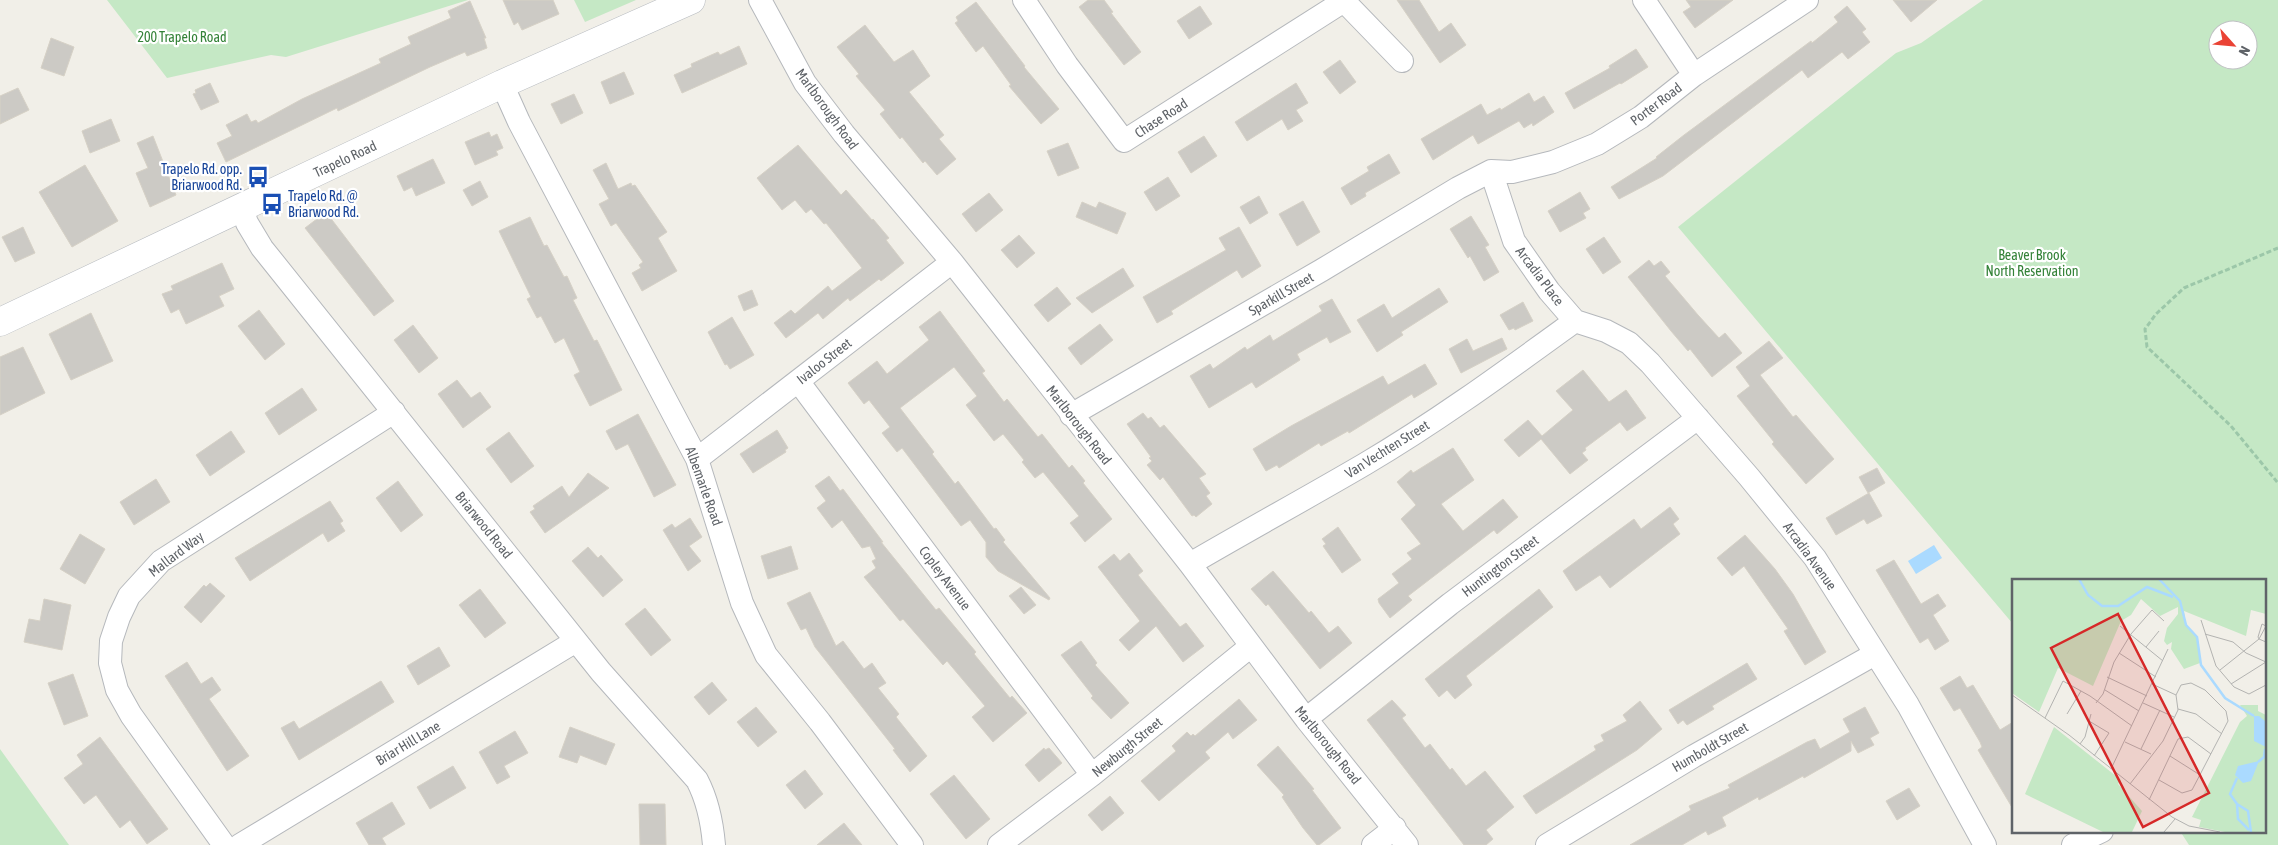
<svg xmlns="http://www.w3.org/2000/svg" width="2278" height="845" font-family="'Asap Condensed',sans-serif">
	<rect width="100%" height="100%" fill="#f1efe8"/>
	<path fill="#c5e8c5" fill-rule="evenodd" d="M107 0H468L286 57 271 55 167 78Z
		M574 0H636L585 22Z
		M1983 0H2278V845H2189L2180 831H2264V580H2013V624L1678 227 1896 53 1921 43ZM2218 30H2248V60H2218Z
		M0 749 69 845H0Z"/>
	<path fill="#aadaff" d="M1934 545 1942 558 1916 574 1908 561Z"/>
	<path fill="#cccac5" stroke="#d6d1c6" d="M503 0H553L559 14 522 30 518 22 514 25Z
		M1088 0H1104L1113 12 1111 13 1141 52 1124 65 1079 7Z
		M1397 0H1419L1439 32 1451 23 1466 45 1440 63Z
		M1686 0H1733L1695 28 1683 12 1691 7Z
		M1893 0H1937L1911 22Z
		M470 1 486 38H484L487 48 467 56 465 52 430 67 338 111 337 108 226 162 217 143 232 136 226 125 247 114 251 122 256 120 258 123 302 99 381 63 379 59 411 44 408 37 451 18 448 11Z
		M976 2 1025 66 1024 67 1059 109 1041 124 1009 86 1011 85 983 46 976 52 955 23 958 21 956 17Z
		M1200 6 1212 24 1189 39 1177 21Z
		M1847 6 1866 29 1862 32 1870 42 1848 59 1842 52 1808 78 1802 70 1663 176 1619 199 1611 187 1657 158 1656 157 1684 135 1811 41 1812 43 1838 22 1834 17Z
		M865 25 894 62 913 50 930 76 909 92 944 135 939 139 956 159 937 175 925 161 923 163 902 137 900 139 880 114 885 110 856 76 859 74 837 47Z
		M51 38 74 47 64 76 41 68Z
		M739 46 747 64 682 93 674 75 692 67 691 64 718 52 720 55Z
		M1636 49 1648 67 1621 84 1620 83 1574 109 1565 93 1610 68 1609 66Z
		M1340 60 1356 82 1340 94 1323 72Z
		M624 72 634 94 610 104 601 82Z
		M210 83 219 102 201 110 193 94 196 93 195 90Z
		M1296 83 1308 103 1296 110 1303 121 1288 130 1282 119 1247 141 1235 122Z
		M18 88 29 110 0 124V96Z
		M1529 93 1534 102 1544 96 1554 112 1533 126 1532 123 1524 128 1519 121 1478 144 1473 135 1433 160 1421 139 1481 104 1487 115 1500 108 1501 110Z
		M574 94 583 113 561 124 551 104Z
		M111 119 120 141 90 153 82 131Z
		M489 132 491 137 497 134 503 148 496 151 498 155 475 165 465 142Z
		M153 136 176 195 150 207 136 173 148 168 137 143Z
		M1204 136 1217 156 1191 173 1178 152Z
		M1068 143 1079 168 1058 176 1047 151Z
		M798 145 841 195 846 190 872 220 873 219 889 238 886 240 904 263 881 281 879 279 850 301 848 298 823 319 818 313 786 338 774 323 791 310 795 314 828 286 832 291 862 268 826 223 824 224 811 209 806 213 795 200 782 210 757 178Z
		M1389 154 1400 173 1365 193 1366 196 1351 205 1341 188 1369 171 1367 167Z
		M433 159 445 183 416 196 412 187 404 191 397 176Z
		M606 163 618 189 631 183 632 186 635 185 667 232 658 238 677 271 642 291 632 273 641 268 639 265 643 262 616 223 611 226 599 204 609 199 593 170Z
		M85 165 118 221 72 247 39 192Z
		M1168 177 1180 196 1156 211 1144 192Z
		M480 181 488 197 472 206 463 190Z
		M1580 192 1590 209 1583 213 1586 218 1560 232 1548 211Z
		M989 193 1003 210 976 232 962 214Z
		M1259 196 1268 213 1250 224 1240 207Z
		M1303 201 1320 232 1297 246 1279 214Z
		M1082 202 1096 208 1099 202 1126 213 1117 234 1076 217Z
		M326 212 394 301 374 316 305 228Z
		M1471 216 1489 245 1485 247 1499 272 1484 281 1470 256 1468 258 1450 229Z
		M530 217 544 246 547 245 564 277 567 276 577 298 573 300 594 341 597 340 622 390 590 406 574 375 580 372 564 338 555 343 541 316 537 318 527 299 531 297 499 231Z
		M23 227 35 253 15 262 2 237Z
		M1239 227 1261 266 1242 278 1237 270 1171 311 1173 314 1157 323 1143 297 1226 250 1219 238Z
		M1019 235 1035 253 1017 268 1001 250Z
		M1604 237 1621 262 1603 274 1586 249Z
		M1649 260 1654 266 1661 261 1670 272 1665 276 1698 315 1719 338 1725 333 1742 353 1712 377 1690 349 1688 351 1671 331 1628 277Z
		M222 263 234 289 219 296 224 306 186 324 179 309 171 313 162 294 173 290 171 286Z
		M1123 268 1134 286 1092 313 1076 298Z
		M1057 287 1071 304 1048 322 1034 305Z
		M1439 288 1448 302 1401 332 1403 335 1377 352 1357 320 1384 304 1392 318Z
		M752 290 758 305 744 311 738 296Z
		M1332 299 1351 332 1330 343 1327 337 1297 354 1300 360 1256 388 1252 382 1209 408 1190 376 1210 364 1213 369 1245 347 1247 350 1270 335 1273 341 1322 311 1319 306Z
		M1523 302 1533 321 1515 330 1514 328 1509 330 1500 315Z
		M259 310 285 344 265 360 238 326Z
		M940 311 985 371 982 373 1004 402 1007 399 1038 437 1042 434 1069 468 1072 465 1085 481 1083 483 1112 519 1085 542 1070 523 1079 516 1043 472 1035 478 1022 462 1024 460 1003 434 994 441 966 405 977 396 954 367 900 408 934 452 932 454 955 484 958 481 994 529 996 528 1005 540 1003 542 1050 598 1049 600 998 571 986 557V542L970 520 961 526 902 448 897 452 882 433 890 427 869 400 864 404 848 383 877 361 887 374 929 340 919 327Z
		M91 313 113 361 71 380 49 334Z
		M732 317 754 355 730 369 727 364 725 365 708 332Z
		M1100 324 1113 340 1081 365 1068 348Z
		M413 325 438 358 419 373 394 340Z
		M1502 338 1507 349 1461 373 1449 349 1467 339 1473 351Z
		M1769 341 1783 358 1760 375 1793 417 1796 415 1834 459 1806 484 1772 444 1774 442 1737 396 1750 386 1736 367Z
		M23 347 45 393 0 415V357Z
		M1425 364 1437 384 1414 398 1412 394 1349 433 1348 431 1321 446 1319 443 1279 468 1277 465 1266 471 1253 449 1291 426 1383 376 1388 385Z
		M1583 370 1609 402 1626 390 1646 418 1627 431 1620 422 1585 448 1586 450 1582 453 1588 460 1570 474 1541 439 1519 457 1504 440 1528 420 1542 436 1573 410 1556 391Z
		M457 380 471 398 480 392 491 407 463 428 438 394Z
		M302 388 317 410 279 435 265 413Z
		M1143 413 1148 419 1151 417 1160 428 1164 425 1206 474 1199 478 1210 493 1206 496 1212 504 1196 517 1194 515 1192 516 1163 477 1160 480 1147 465 1152 461 1149 458 1151 457 1127 424Z
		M638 414 676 485 654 497 628 444 616 450 606 431Z
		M777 430 788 448 785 450 786 452 753 473 740 454Z
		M231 431 245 452 210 476 196 455Z
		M509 432 534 466 511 483 486 449Z
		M1453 448 1474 480 1441 504 1463 531 1503 499 1518 517 1497 534 1494 530 1408 596 1412 600 1390 618 1379 603 1378 599 1399 583 1392 574 1412 559 1407 553 1421 544 1401 519 1416 505 1397 482 1411 470 1413 473Z
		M1877 468 1885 483 1868 493 1859 477Z
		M588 473 609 488 545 533 530 512 535 509 533 506 562 486 569 497Z
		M829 476 840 491 843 489 883 542H881L936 610 939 608 976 652 974 654 1010 698 1012 696 1027 713 993 742 972 717 985 706 947 661 943 665 903 619 900 621 864 577 876 568 872 561 876 559 870 546 862 548 842 520 832 528 817 508 826 501 815 486Z
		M156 479 170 502 134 525 120 502Z
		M398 481 423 515 401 532 376 498Z
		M1869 493 1882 516 1867 524 1864 519 1836 535 1826 518Z
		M330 501 343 521 340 523 345 531 328 542 323 533 250 581 235 558Z
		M1670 507 1679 519 1673 524 1680 534 1610 588 1600 575 1576 591 1563 571 1634 519 1641 529Z
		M690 518 702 537 689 546 701 561 688 571 663 530 672 524 675 528Z
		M1338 527 1361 560 1342 573 1323 546 1326 544 1322 539Z
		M80 534 105 549 85 584 60 569Z
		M1745 535 1775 569 1793 594 1826 652 1805 665 1784 631 1788 629 1744 566 1732 576 1717 558Z
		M791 546 798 569 768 579 761 556Z
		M588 547 598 558 601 555 623 580 603 597 572 561Z
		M1129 553 1143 571 1138 575 1180 627 1186 623 1204 646 1183 662 1156 626 1129 651 1119 640 1140 621 1098 567 1114 554 1120 561Z
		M1894 560 1921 604 1938 594 1946 606 1933 615 1949 641 1935 650 1928 638 1920 643 1876 570Z
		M1273 571 1309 613 1311 611 1329 633 1338 626 1352 643 1320 669 1268 604 1266 606 1251 589Z
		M210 583 225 596 201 623 184 607 204 585 206 587Z
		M1021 587 1036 605 1024 614 1009 596Z
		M480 589 506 623 485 638 459 605Z
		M1539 589 1553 607 1466 676 1472 685 1455 699 1447 690 1439 697 1425 679Z
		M810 592 836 646 843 641 864 669 872 663 886 683 878 688 899 714 896 717 927 756 910 772 893 750 895 749 815 647 806 628 801 630 787 603Z
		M44 599 71 605 62 650 24 642 29 619 40 621Z
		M645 608 671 640 651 656 625 624Z
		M1081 641 1097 663 1095 665 1129 703 1111 719 1091 698 1093 696 1061 655Z
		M439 647 450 666 418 685 407 666Z
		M187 662 201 684 212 677 221 690 209 699 249 756 227 771 165 676Z
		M1747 663 1757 679 1712 706 1714 709 1687 725 1683 720 1678 724 1669 710Z
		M73 674 88 716 64 725 48 683Z
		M1960 676 1967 688 1973 685 2000 730 2013 722V809L1978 750 1982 747 1980 742 1960 708 1954 711 1940 688Z
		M381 681 394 702 299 760 281 728 294 721 299 729Z
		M712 682 727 700 709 715 694 697Z
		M1239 699 1257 720 1233 739 1228 732 1205 752 1210 758 1159 801 1141 781 1176 751 1172 746 1187 732 1191 736 1193 734 1195 736Z
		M1392 700 1406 715 1402 718 1425 748 1430 744 1450 770 1452 768 1466 786 1485 771 1514 807 1486 830 1493 839 1486 845H1464L1367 720Z
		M1640 701 1662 729 1637 750 1536 814 1523 796 1596 750 1594 746 1604 741 1601 735 1627 721 1623 715Z
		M756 707 777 732 758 747 737 722Z
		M1865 707 1879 733 1870 738 1874 745 1858 753 1851 741V751L1804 778 1803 776 1759 800 1758 797 1722 817 1726 826 1708 835 1706 831 1682 845H1630L1691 810 1689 806 1730 788 1728 785 1807 742 1815 739 1820 749 1850 732 1843 719Z
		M570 727 615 744 606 765 580 755 577 763 559 757Z
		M515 731 528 753 504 766 510 777 497 784 479 752Z
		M100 737 168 829 147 844 130 820 120 828 96 795 84 804 64 778 83 764 77 755Z
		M1278 746 1314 789 1312 790 1341 828 1319 845H1317L1303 828 1282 797 1284 795 1257 765Z
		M1044 748 1045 750 1049 748 1062 763 1039 782 1025 765Z
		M453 766 466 788 430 809 417 787Z
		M805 770 823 794 805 809 786 785Z
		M954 775 990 819 966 839 930 794Z
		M1909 788 1920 806 1897 820 1886 801Z
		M1110 796 1124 813 1102 831 1088 815Z
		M392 802 405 824 382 838 386 845H369L356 823Z
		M639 804H665L666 845H640Z
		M844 823 862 845H817Z"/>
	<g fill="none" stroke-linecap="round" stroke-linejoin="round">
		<g stroke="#b5b8bc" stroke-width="24">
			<path id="minor" d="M760 0 805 83 844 134 952 262 1190 564 1306 719 1407 845
				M1024 0 1067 65 1124 141 1344 1
				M1343 0 1402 61
				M1644 0 1694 75
				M502 84 519 122 697 459 742 603 766 655 820 722 912 845
				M1491 171 1514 241 1549 291 1575 321
				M242 208 247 223 262 248 601 672 697 780C708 801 712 821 714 845
				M1575 321 1606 331 1629 343 1650 363 1749 477 1815 558 1908 705 1985 845
				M798 381 1092 775
				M1071 415 1322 270 1458 188 1491 171 1512 172 1553 162 1597 144 1641 117 1694 75 1807 0
				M697 459 952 262
				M1190 564C1248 530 1307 498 1365 464 1438 421 1506 371 1575 321
				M1306 719 1450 604 1698 418
				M224 845 131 715 117 690 110 663 111 641 119 617 129 596 161 561 394 412
				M240 845 576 641
				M999 845 1092 775 1251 646
				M1373 845 1395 828
				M1547 845 1694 756 1875 654
				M2073 845 2102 831"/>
		</g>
		<g stroke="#b6babf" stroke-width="29">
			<path id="secondary" d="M0 322 502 84 691 0"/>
		</g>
		<path stroke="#9cc7a9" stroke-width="3" stroke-dasharray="5 2.5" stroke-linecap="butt" d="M2278 248 2184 288 2156 314 2145 329 2147 347 2231 426 2278 483"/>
		<use href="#minor" stroke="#fff" stroke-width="22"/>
		<use href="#secondary" stroke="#fff" stroke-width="28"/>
	</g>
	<defs>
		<g id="bus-bare" transform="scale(1.725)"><path d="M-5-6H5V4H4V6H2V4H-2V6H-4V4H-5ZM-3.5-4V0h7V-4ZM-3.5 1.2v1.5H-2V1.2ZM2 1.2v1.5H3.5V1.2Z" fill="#1a4fb4" stroke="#fff" stroke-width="2.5" paint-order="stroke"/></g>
	</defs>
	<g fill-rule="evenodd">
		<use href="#bus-bare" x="258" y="177"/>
		<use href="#bus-bare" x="272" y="204"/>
	</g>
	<g text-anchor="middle" stroke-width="4.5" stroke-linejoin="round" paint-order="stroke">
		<g font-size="14" fill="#348238" stroke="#fff">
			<text x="182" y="42">200 Trapelo Road</text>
			<text x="2032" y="260">Beaver Brook<tspan x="2032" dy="16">North Reservation</tspan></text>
		</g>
		<g font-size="14" fill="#5f6368" stroke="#fff">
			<text transform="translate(1656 104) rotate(-37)" y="5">Porter Road</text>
			<text transform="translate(827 109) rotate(54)" y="5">Marlborough Road</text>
			<text transform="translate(1161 118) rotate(-33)" y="5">Chase Road</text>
			<text transform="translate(345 159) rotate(-25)" y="5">Trapelo Road</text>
			<text transform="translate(1540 276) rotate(53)" y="5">Arcadia Place</text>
			<text transform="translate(1281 294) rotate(-30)" y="5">Sparkill Street</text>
			<text transform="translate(824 361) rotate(-38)" y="5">Ivaloo Street</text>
			<text transform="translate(1079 425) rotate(52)" y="5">Marlborough Road</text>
			<text transform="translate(1387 449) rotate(-32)" y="5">Van Vechten Street</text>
			<text transform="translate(704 486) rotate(70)" y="5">Albemarle Road</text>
			<text transform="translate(484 525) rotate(51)" y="5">Briarwood Road</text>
			<text transform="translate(176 554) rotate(-37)" y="5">Mallard Way</text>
			<text transform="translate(1810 556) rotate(54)" y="5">Arcadia Avenue</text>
			<text transform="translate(1500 566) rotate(-37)" y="5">Huntington Street</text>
			<text transform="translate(945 578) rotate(53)" y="5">Copley Avenue</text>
			<text transform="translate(408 743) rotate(-31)" y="5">Briar Hill Lane</text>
			<text transform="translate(1328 745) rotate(51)" y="5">Marlborough Road</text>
			<text transform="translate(1127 747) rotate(-39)" y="5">Newburgh Street</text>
			<text transform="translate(1710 747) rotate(-30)" y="5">Humboldt Street</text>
		</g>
		<g font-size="14" fill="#164399" stroke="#fff" text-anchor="end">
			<text x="242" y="174">Trapelo Rd. opp.<tspan x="242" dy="16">Briarwood Rd.</tspan></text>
			<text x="288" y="201" text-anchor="start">Trapelo Rd. @<tspan x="288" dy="16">Briarwood Rd.</tspan></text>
		</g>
	</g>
	<g transform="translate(2012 579)">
		<rect width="254" height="254" fill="#f1efe8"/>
		<path d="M0 0H254V35L239 31 234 57 172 32 174 47 186 59 188 84 172 90 159 70 160 63 155 66 152 62 155 49 166 35V28L148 37 129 20 119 36 109 42 81 107 46 89 27 133 0 114ZM228 126H246V132L254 136V253H213L187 248 189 241 180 238 228 143 235 137ZM42 148 109 201 106 205 130 232 120 253H91L13 215Z" fill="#c5e8c5"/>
		<path d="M242 137H247L254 143V168L242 162ZM247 182 239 202 231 204 223 196 226 187Z" fill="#aadaff"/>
		<path fill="none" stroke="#aadaff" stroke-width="2.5" d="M67 0 76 16 90 27H106L135 8 161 18M147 0 168 22 174 46 185 58 189 86 213 119 242 137M246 183 252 178 253 170M225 199 218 215 225 225 236 232 239 253M225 226 226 240 237 251"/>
		<path fill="none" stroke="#b3b3b1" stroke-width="1" d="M189 41 204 87 222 108 237 115 254 106M108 47 151 82M193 55 221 63 234 74 254 83M134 68 147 52M107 74 144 98M208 91 247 60 254 47 250 45 246 58 247 60 254 63M95 98 135 117M219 105 254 83M93 111 127 132M0 116 57 156 160 238 177 247 208 253M84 124 91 115 102 83 119 55 140 31 152 42M131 124 162 138M166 130 184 135 210 155M55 135 69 112M33 139 51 102 78 117 120 147M77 142 97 154 82 177M113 163 139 175M68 165 73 158 79 135M129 170 148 131M158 177 188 196M99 190 156 70M147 201 170 214 180 211 216 142 214 132 193 111 179 104 169 106 164 116M118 205 151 162 166 131 164 116 140 105M137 221 166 160 176 158 199 175M152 253 163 240"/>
		<path fill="#d62828" fill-opacity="0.15" stroke="#d62828" stroke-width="2.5" d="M106 35 197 214 131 248 39 69Z"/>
		<rect width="254" height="254" fill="none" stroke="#5f6368" stroke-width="2.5"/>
	</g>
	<g transform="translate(2233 45) rotate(117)"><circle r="24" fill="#ffffff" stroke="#bfc1c3"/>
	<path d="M0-4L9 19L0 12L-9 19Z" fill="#ea4335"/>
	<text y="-8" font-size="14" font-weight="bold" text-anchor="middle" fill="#5f6368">N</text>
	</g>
</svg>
